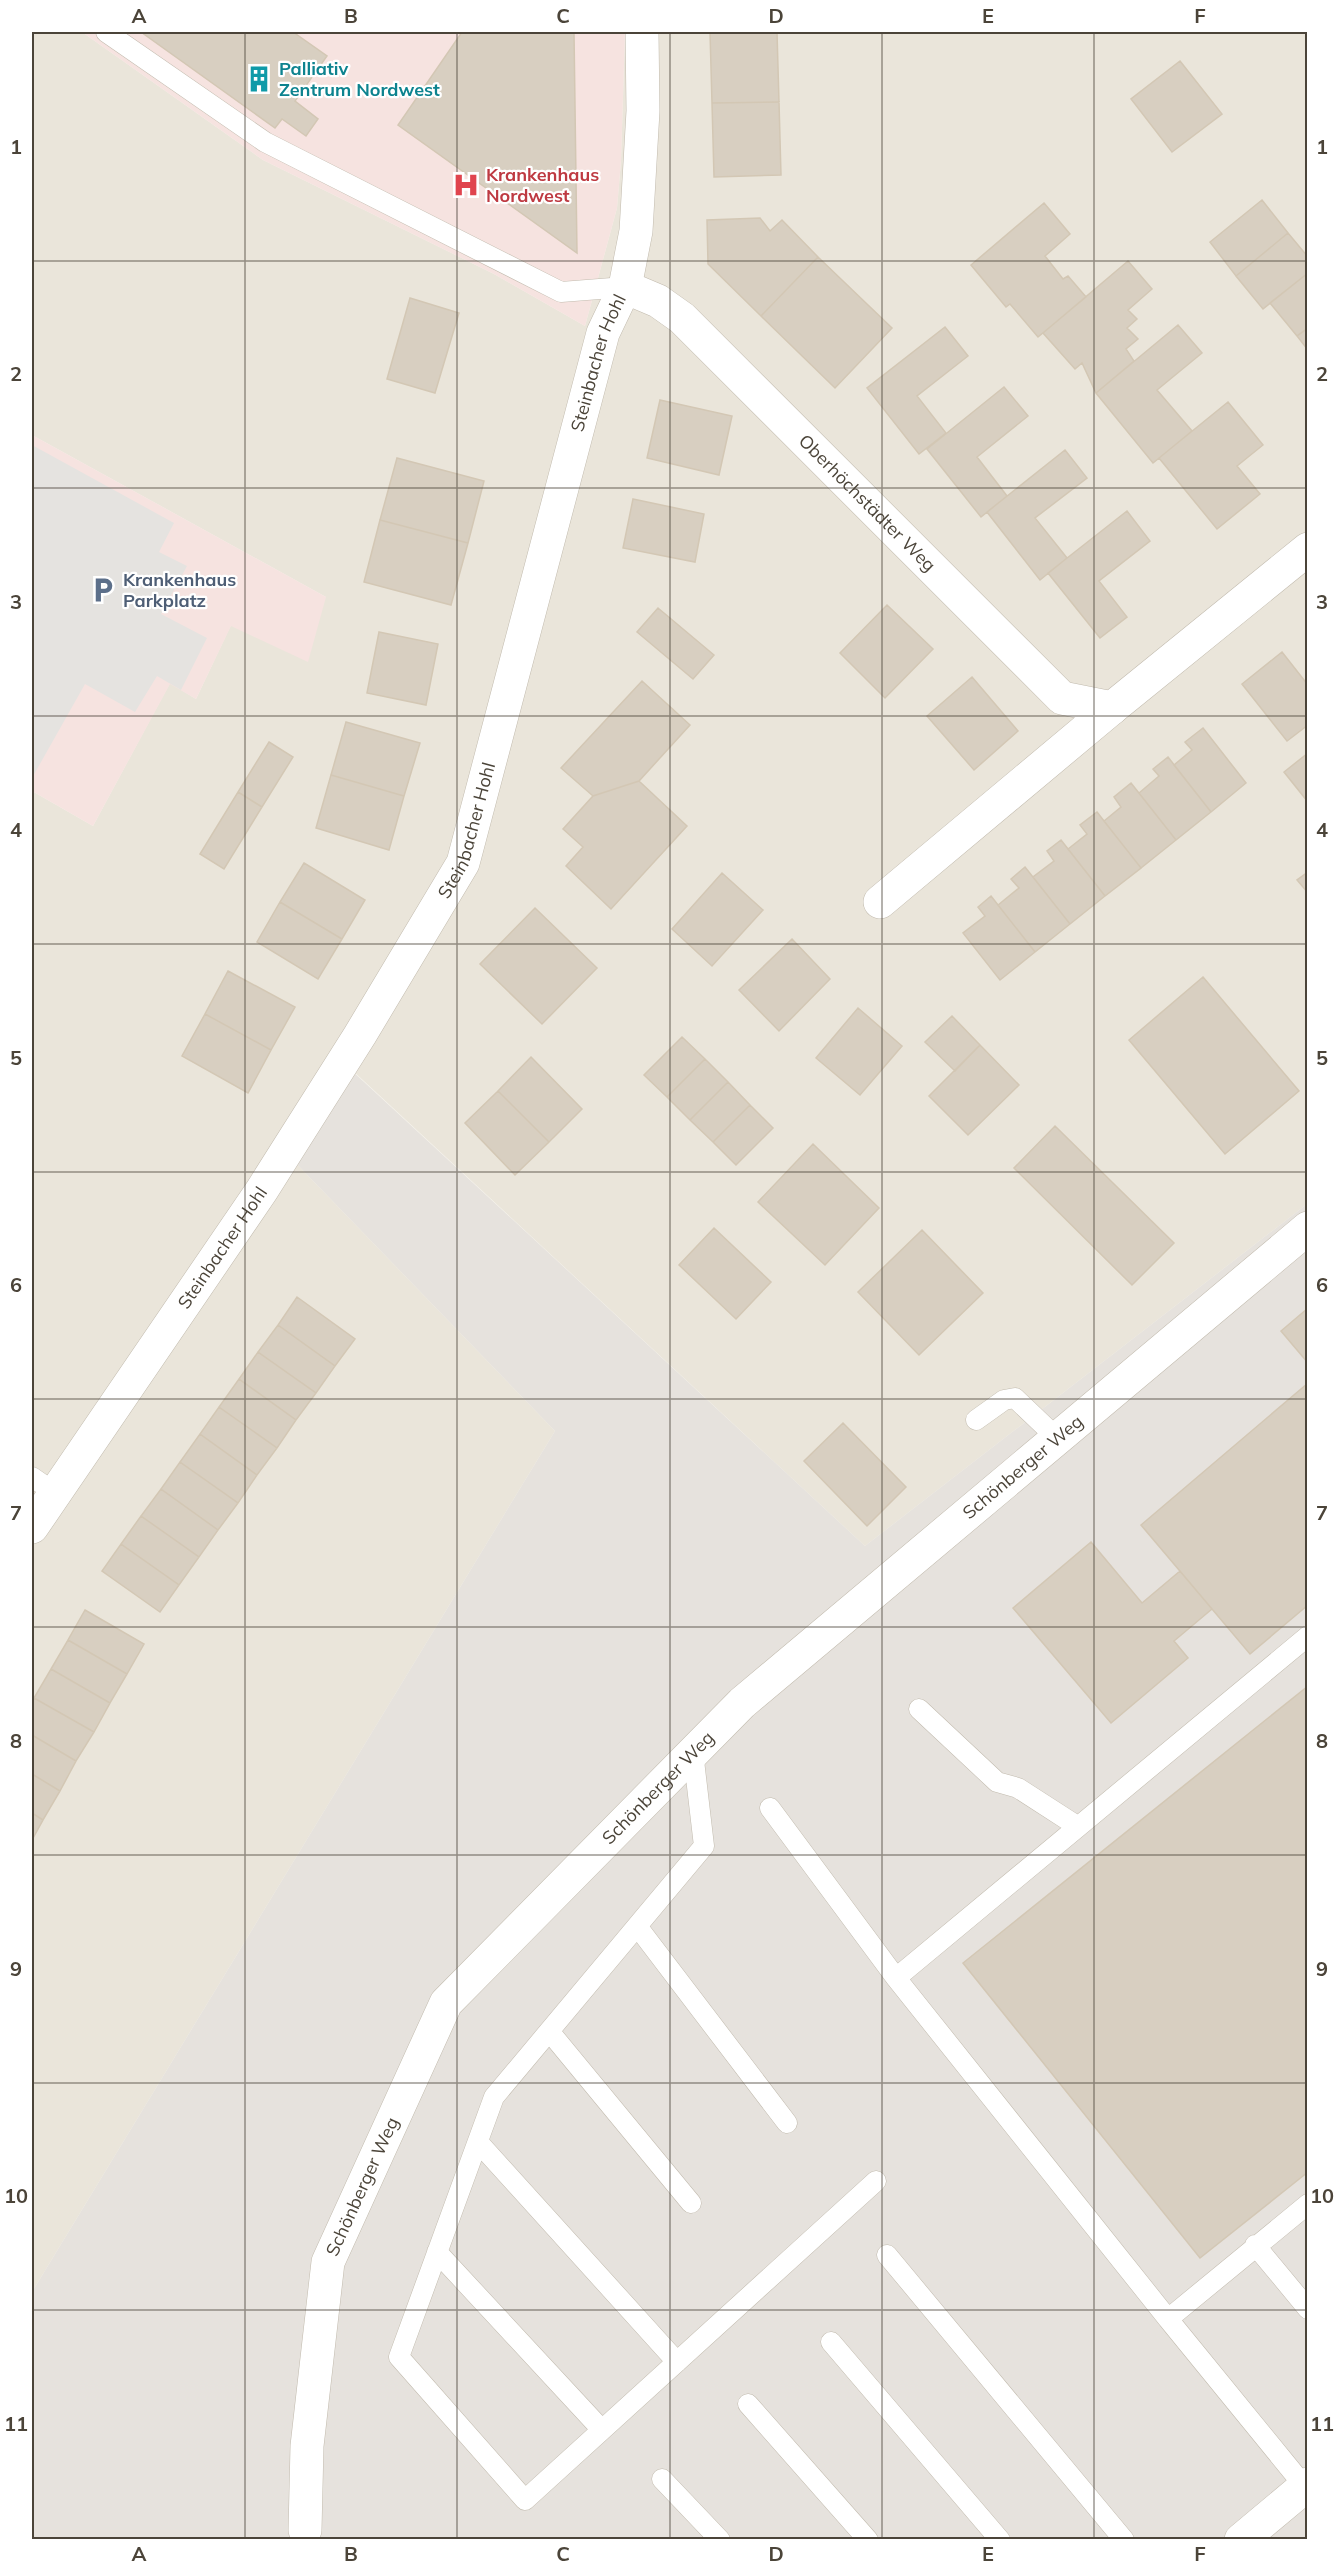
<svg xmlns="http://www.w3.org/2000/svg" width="1339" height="2571" font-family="Mulish,sans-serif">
	<rect width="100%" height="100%" fill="#f6f3ec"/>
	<path fill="#eae5da" d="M32 32H82L263 160 494 274 585 326 617 208 621 161 625 32H1307V1204L865 1546 351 1069 287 1154 555 1431 32 2292V791L93 826 170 683 196 699 231 625 326 597 32 435Z"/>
	<path fill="#e6e2dd" d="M350 1069 865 1546 1307 1204V2539H32V2292L555 1431 287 1154Z"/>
	<path fill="#f6e3e0" d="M82 32H625L621 161 617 208 585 326 494 274 263 160Z
		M32 435 326 597 308 662 231 626 196 699 170 684 93 826 32 791Z"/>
	<path fill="#e5e3e0" d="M32 445 174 523 159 552 187 566 161 614 207 638 181 690 157 676 135 712 85 684 32 778Z"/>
	<path fill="#d8cfc1" stroke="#d3c7b4" stroke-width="1.5" d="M141 32H293L327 56 295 101 318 119 306 136 282 119 275 128Z
		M462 32H574L577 253 398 125Z
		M710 32H777L779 102 712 103Z
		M1180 61 1222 114 1172 152 1131 99Z
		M779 102 781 175 714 177 712 103Z
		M1262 200 1288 233 1236 276 1210 242Z
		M1044 203 1070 234 1045 256 1063 279 1068 276 1086 297 1038 337 1010 304 1006 307 971 265Z
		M760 218 770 231 782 220 818 257 761 316 708 264 707 220Z
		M1288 233 1308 257V273L1263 309 1236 276Z
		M818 257 892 328 835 388 761 316Z
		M1128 261 1152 289 1128 310 1137 319 1127 328 1138 339 1126 349 1134 361 1096 393 1082 363 1075 369 1043 333Z
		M1308 273V328L1297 336 1270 303Z
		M410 298 459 313 435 393 387 379Z
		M1178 325 1202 353 1157 390 1192 431 1153 463 1096 393Z
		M945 327 968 356 917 396 946 433 919 454 867 388Z
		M1308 328V350L1297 336Z
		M1004 387 1028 416 977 457 1007 496 981 517 927 449Z
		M660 400 732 416 719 475 647 458Z
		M1228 402 1263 445 1237 466 1260 494 1217 529 1159 458Z
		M1065 450 1087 478 1035 518 1067 558 1040 580 987 512Z
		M397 458 484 481 468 543 380 520Z
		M633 499 704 514 695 562 623 548Z
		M1127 511 1150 541 1099 581 1127 617 1100 638 1048 573Z
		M380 520 468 543 451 605 364 582Z
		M887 605 933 649 885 698 840 653Z
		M658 608 714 655 693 679 637 632Z
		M379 632 438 644 426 705 367 693Z
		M1282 652 1308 685V725L1287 741 1242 684Z
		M972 677 1018 731 974 770 927 716Z
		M642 681 690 725 639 781 593 796 561 768Z
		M346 722 420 743 404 796 331 775Z
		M1203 728 1246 783 1211 812 1174 765 1192 750 1185 742Z
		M269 742 293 757 262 807 238 792Z
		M1308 753V802L1284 772Z
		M1168 757 1211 812 1176 840 1139 793 1159 776 1153 769Z
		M331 775 404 796 389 850 316 828Z
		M639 781 687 826 611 909 566 866 583 847 563 829 593 796Z
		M1131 783 1176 840 1141 868 1104 821 1121 807 1114 797Z
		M238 792 262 807 224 869 200 854Z
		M1097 812 1141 868 1105 896 1068 849 1087 834 1080 825Z
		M1061 840 1105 896 1070 924 1033 877 1054 861 1047 851Z
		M304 863 365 900 342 939 280 902Z
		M1025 867 1070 924 1035 952 998 905 1019 888 1011 879Z
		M1308 872V893L1297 880Z
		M722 873 763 910 712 966 672 929Z
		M991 896 1035 952 1000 980 963 933 985 916 978 907Z
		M280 902 342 939 318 979 257 942Z
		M535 908 597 968 542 1024 480 964Z
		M792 939 830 979 779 1031 739 990Z
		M228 971 295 1007 271 1050 205 1014Z
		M1203 977 1299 1091 1225 1154 1129 1040Z
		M858 1008 902 1046 860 1095 816 1058Z
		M205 1014 271 1050 248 1093 182 1056Z
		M952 1016 980 1045 955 1071 925 1042Z
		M682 1037 705 1059 667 1097 644 1075Z
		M980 1045 1019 1085 968 1135 929 1096Z
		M531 1057 582 1109 549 1142 498 1091Z
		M705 1059 728 1082 690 1120 667 1097Z
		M728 1082 750 1105 713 1142 690 1120Z
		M498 1091 549 1142 515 1175 465 1123Z
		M750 1105 773 1128 736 1165 713 1142Z
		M1055 1126 1174 1243 1132 1285 1014 1168Z
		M813 1144 879 1208 825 1265 758 1202Z
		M714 1228 771 1282 736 1319 679 1265Z
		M922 1230 983 1293 919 1355 858 1292Z
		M297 1297 355 1339 335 1366 278 1325Z
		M1308 1308V1363L1281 1331Z
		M278 1325 335 1366 316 1393 258 1352Z
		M258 1352 316 1393 296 1420 239 1379Z
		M239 1379 296 1420 277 1448 219 1407Z
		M1308 1383V1605L1250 1654 1141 1525Z
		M219 1407 277 1448 257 1475 200 1434Z
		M843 1423 906 1487 867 1526 804 1461Z
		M200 1434 257 1475 238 1503 180 1462Z
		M180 1462 238 1503 218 1530 161 1489Z
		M161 1489 218 1530 199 1557 141 1516Z
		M141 1516 199 1557 179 1585 121 1544Z
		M1091 1542 1142 1603 1180 1571 1212 1609 1174 1641 1188 1658 1111 1723 1013 1608Z
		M121 1544 179 1585 160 1612 102 1571Z
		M85 1610 144 1644 127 1674 68 1640Z
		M68 1640 127 1674 110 1703 51 1669Z
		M51 1669 110 1703 94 1732 34 1698Z
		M1308 1686V2172L1200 2258 963 1963Z
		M34 1698 94 1732 76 1761 32 1735V1703Z
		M32 1735 76 1761 60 1791 32 1774Z
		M32 1774 60 1791 43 1820 32 1813Z
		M32 1813 43 1820 32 1840Z"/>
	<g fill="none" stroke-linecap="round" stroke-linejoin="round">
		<g stroke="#c2bbae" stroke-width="21">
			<path id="service" d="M106 32 265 142 561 292 625 287
				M976 1420 1004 1400 1015 1398 1057 1438
				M32 1477 55 1493
				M919 1709 997 1782 1018 1788 1077 1826
				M693 1752 704 1846 494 2097 399 2357 525 2500 876 2181
				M770 1808 896 1978 1168 2319
				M637 1926 787 2123
				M896 1978 1308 1636
				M549 2031 691 2203
				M478 2142 677 2362
				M1255 2245 1308 2309
				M437 2252 602 2430
				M887 2255 1124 2540
				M831 2342 1000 2540
				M748 2404 868 2540
				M662 2479 720 2540
				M1305 2487 1168 2319 1308 2204"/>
		</g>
		<g stroke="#c2bbae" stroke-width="34">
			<g id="minor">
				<path id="s1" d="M625 287 658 301 682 318 1062 698 1112 708 1308 549"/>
				<path d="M880 902 1112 708"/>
				<path id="s2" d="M32 1527 262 1190 360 1035 463 863 603 333 625 287 636 231 643 111 642 32"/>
				<path id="s3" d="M305 2530 307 2446 328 2262 446 2003 742 1703 1308 1228"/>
				<path d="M1241 2540 1308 2484"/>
			</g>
		</g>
		<use href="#service" stroke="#fff" stroke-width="20"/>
		<use href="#minor" stroke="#fff" stroke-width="33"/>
	</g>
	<path fill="none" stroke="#4b4439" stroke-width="1.5" stroke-opacity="0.55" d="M245 32V2540M457 32V2540M670 32V2540M882 32V2540M1094 32V2540M32 261H1308M32 488H1308M32 716H1308M32 944H1308M32 1172H1308M32 1399H1308M32 1627H1308M32 1855H1308M32 2083H1308M32 2310H1308"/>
	<defs>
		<g id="building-bare" transform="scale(2.07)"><path d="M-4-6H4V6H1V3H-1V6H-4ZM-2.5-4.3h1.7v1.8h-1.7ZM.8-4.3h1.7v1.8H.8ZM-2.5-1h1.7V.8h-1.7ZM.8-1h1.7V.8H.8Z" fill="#0f9aa8" stroke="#fff" stroke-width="2.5" paint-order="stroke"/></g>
		<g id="hospital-bare" transform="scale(2.07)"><path d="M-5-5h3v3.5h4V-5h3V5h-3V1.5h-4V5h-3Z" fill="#e0444e" stroke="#fff" stroke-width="2.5" paint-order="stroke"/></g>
		<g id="parking-bare" transform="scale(2.07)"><path d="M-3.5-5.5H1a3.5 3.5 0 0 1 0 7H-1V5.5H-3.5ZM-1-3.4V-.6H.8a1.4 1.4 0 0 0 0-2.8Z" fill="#5c6f8a" stroke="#fff" stroke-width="2.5" paint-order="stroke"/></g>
	</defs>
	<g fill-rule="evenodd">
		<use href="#building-bare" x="259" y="79"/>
		<use href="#hospital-bare" x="466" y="185"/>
		<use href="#parking-bare" x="103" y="590"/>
	</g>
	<g text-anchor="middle" stroke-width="4.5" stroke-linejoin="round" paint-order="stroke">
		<g font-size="18" font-weight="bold" fill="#0d838f" stroke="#fff" text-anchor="start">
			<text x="279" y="75">Palliativ<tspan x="279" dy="21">Zentrum Nordwest</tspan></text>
		</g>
		<g font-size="18" font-weight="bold" fill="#be3a42" stroke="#fff" text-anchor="start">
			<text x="486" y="181">Krankenhaus<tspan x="486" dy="21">Nordwest</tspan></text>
		</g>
		<g font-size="18" fill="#4b4439" stroke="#fff">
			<text dy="6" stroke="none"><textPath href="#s2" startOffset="1310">Steinbacher Hohl</textPath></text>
			<text dy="6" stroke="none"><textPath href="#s1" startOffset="327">Oberhöchstädter Weg</textPath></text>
			<text dy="6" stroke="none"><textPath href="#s2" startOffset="824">Steinbacher Hohl</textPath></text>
			<text dy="6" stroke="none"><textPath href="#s2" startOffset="338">Steinbacher Hohl</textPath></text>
			<text dy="6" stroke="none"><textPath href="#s3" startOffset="1342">Schönberger Weg</textPath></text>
			<text dy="6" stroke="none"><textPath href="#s3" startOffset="856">Schönberger Weg</textPath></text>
			<text dy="6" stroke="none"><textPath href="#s3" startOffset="352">Schönberger Weg</textPath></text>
		</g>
		<g font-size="18" font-weight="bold" fill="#4e5e75" stroke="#fff" text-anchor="start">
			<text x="123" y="586">Krankenhaus<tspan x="123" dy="21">Parkplatz</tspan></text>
		</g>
	</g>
	<rect width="1339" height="2571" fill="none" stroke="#ffffff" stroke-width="66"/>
	<rect x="33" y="33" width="1273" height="2505" fill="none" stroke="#4b4439" stroke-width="2"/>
	<g font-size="20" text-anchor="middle" font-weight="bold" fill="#4b4439">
		<text x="139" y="23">A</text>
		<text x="351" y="23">B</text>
		<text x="563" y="23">C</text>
		<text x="776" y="23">D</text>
		<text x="988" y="23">E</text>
		<text x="1200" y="23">F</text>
		<text x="16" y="154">1</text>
		<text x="1322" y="154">1</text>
		<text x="16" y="381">2</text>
		<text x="1322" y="381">2</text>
		<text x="16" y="609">3</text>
		<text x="1322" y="609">3</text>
		<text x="16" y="837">4</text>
		<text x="1322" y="837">4</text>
		<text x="16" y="1065">5</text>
		<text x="1322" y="1065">5</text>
		<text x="16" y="1292">6</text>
		<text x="1322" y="1292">6</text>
		<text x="16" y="1520">7</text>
		<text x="1322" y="1520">7</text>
		<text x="16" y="1748">8</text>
		<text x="1322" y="1748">8</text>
		<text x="16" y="1976">9</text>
		<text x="1322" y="1976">9</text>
		<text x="16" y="2203">10</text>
		<text x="1322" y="2203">10</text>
		<text x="16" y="2431">11</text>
		<text x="1322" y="2431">11</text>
		<text x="139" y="2561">A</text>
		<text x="351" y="2561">B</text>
		<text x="563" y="2561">C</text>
		<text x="776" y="2561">D</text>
		<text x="988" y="2561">E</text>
		<text x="1200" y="2561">F</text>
	</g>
</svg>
